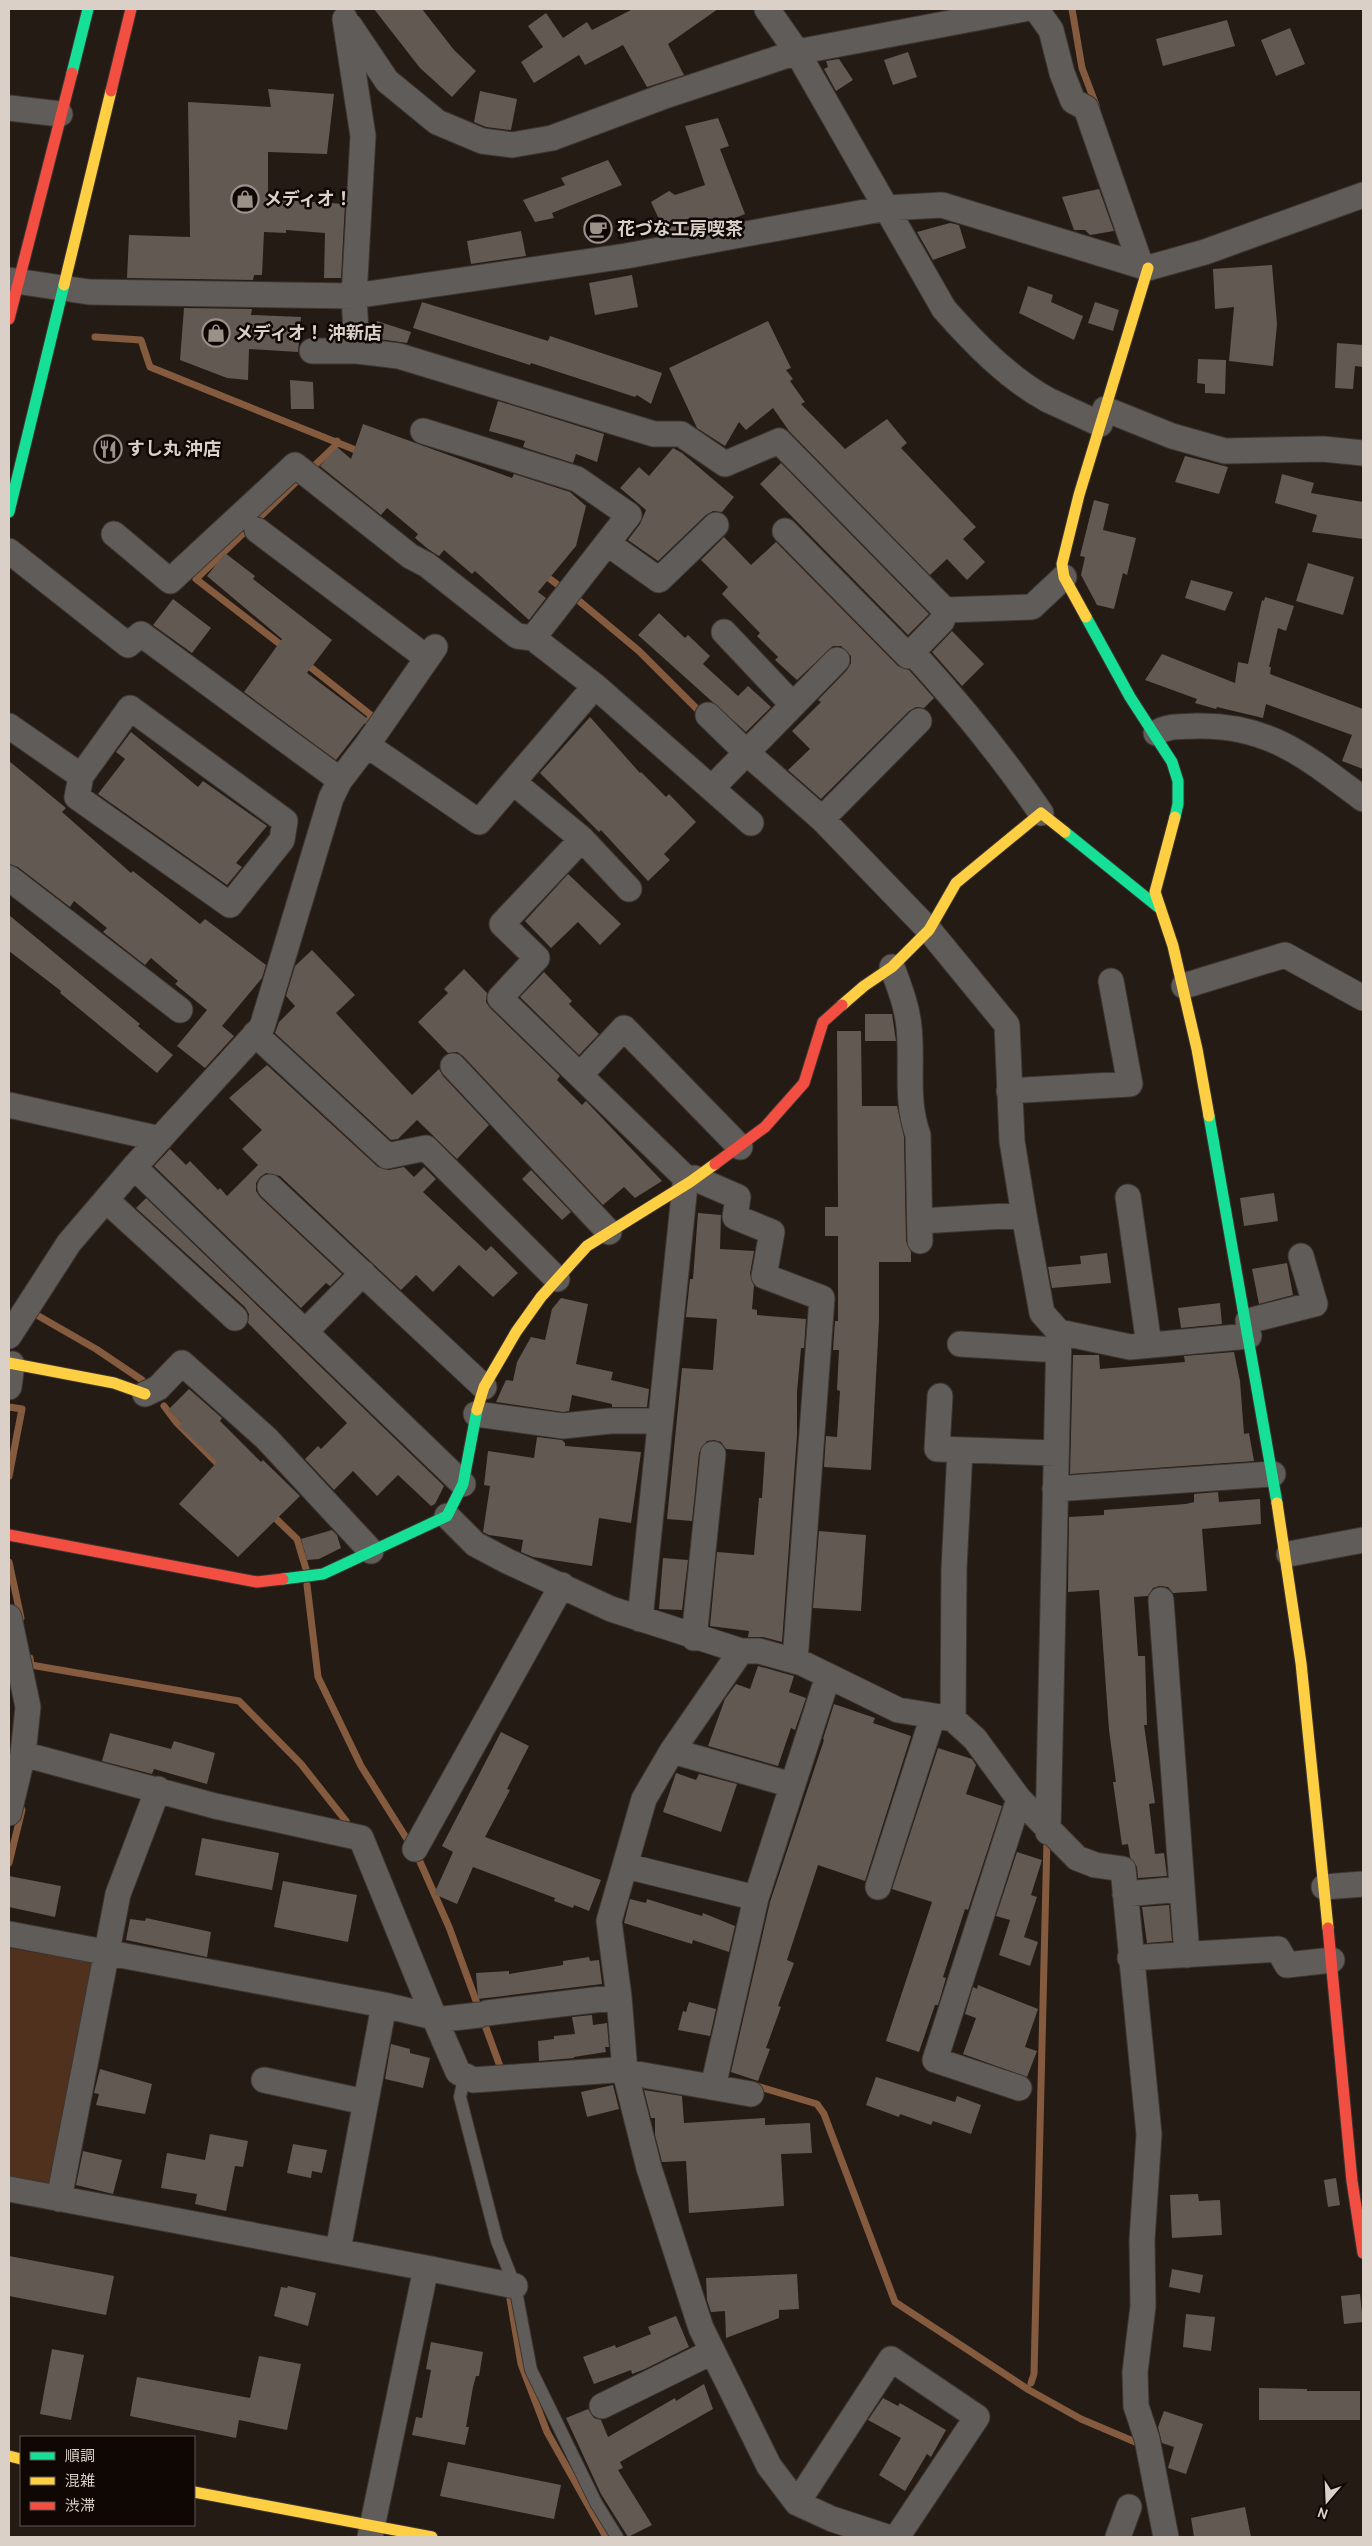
<svg xmlns="http://www.w3.org/2000/svg" width="1372" height="2546" font-family="Cabin,'Noto Sans JP',sans-serif">
	<rect width="100%" height="100%" fill="#251b15"/>
	<path fill="#4f311e" d="M9 1948 93 1962 49 2185 9 2178Z"/>
	<g fill="none" stroke-linecap="round" stroke-linejoin="round">
		<path stroke="#855b3f" stroke-width="7" d="M1072 9 1082 68 1096 105
			M95 337 141 340 150 367 363 453
			M313 467 335 446 337 441
			M542 573 558 585
			M578 600 639 651 703 715
			M285 648 196 579 298 480
			M304 662 372 716 368 722
			M35 1314 96 1349 142 1380
			M164 1406 176 1422 222 1468
			M9 1407 22 1409 9 1476
			M270 1513 297 1539 306 1569
			M9 1562 21 1618
			M307 1585 318 1677 361 1766 417 1855 449 1927 501 2069 505 2072
			M30 1658 31 1665 239 1701 301 1764 346 1821
			M9 1863 22 1810
			M753 2085 817 2104 824 2114 895 2302 1029 2390 1081 2419 1140 2444
			M510 2299 521 2364 547 2432 606 2537
			M1031 2383 1034 2374C1038 2196 1044 2018 1047 1839"/>
	</g>
	<path fill="#625953" d="M374 9H422L454 50 476 71 452 97 420 68Z
		M633 9H718L668 44 684 75 647 87 623 45 585 65 579 55 534 83 521 62 543 47 528 26 546 13 563 38 587 22 592 30Z
		M1227 20 1235 46 1163 66 1156 39Z
		M1290 28 1305 64 1276 76 1261 40Z
		M908 52 917 77 893 85 884 60Z
		M839 59 853 80 836 91 824 69 828 67 826 61Z
		M268 89 334 94 327 154 268 152V199L345 204 341 278H324L325 233 286 230V233L264 232 262 275H254L253 280 127 278 129 235 190 237 188 102 271 107Z
		M480 91 517 99 511 130 486 127 474 122Z
		M718 118 729 146 720 149 745 214 720 224 666 234 651 202 669 191 675 195 705 185 685 126Z
		M608 160 622 185 552 213 554 218 535 222 523 200 565 185 561 178Z
		M1099 189 1114 231 1090 235 1085 230H1074L1062 197Z
		M950 223 959 225 966 248 933 260 917 232Z
		M521 231 526 256 471 264 467 241Z
		M1272 265 1277 324 1273 366 1229 361 1234 307 1215 309 1213 269Z
		M632 275 638 307 595 315 589 283Z
		M1028 286 1053 295 1051 302 1083 316 1074 340 1019 313Z
		M422 302 548 341 550 336 662 373 651 404 637 395 635 397 531 363 530 365 413 328Z
		M1095 302 1119 310 1113 331 1088 323Z
		M184 308 252 309 251 315 301 317 298 352 249 349 248 380 227 378 180 360Z
		M377 321 411 332 407 343 372 338Z
		M768 321 791 368 786 370 793 379 790 381 805 402 801 404 845 449 887 419 907 443 901 448 976 527 963 539 985 562 967 580 947 559 930 575 789 431 773 408 746 430 739 422 725 446 697 428 669 368Z
		M1337 343 1363 345V367L1355 366 1353 389 1335 388Z
		M1198 359 1226 360 1225 394 1205 393V384L1197 383Z
		M290 380 313 382 314 409H291Z
		M498 401 604 434 597 462 576 454 573 463 523 447 525 441 489 431Z
		M363 424 512 478 514 474 570 492 586 506 576 546 538 592 546 598 529 620 475 571 472 574 444 550 439 556 428 549 415 538 418 534 387 508 381 515 320 466 337 447 351 459Z
		M673 448 682 453 734 497 722 512 713 511 706 515 658 561 628 540 640 524 646 510 620 488 639 467 649 476Z
		M1185 456 1228 467 1219 494 1175 482Z
		M781 463 929 614 908 635 760 484Z
		M1282 474 1314 483 1311 493 1363 502V539L1312 532 1317 515 1275 503Z
		M1094 500 1109 504 1103 530 1136 538 1127 575 1123 573 1114 609 1097 605 1081 575 1085 557 1080 556Z
		M724 537 751 565 776 542 898 666 909 670 934 698 924 708 916 707 909 711 821 799 788 770 810 749 792 731 821 702 818 700 847 670 851 663V656L841 646H833L797 680 775 660 778 657 757 636 760 633 722 594 728 587 701 560Z
		M225 553 255 576 253 579 332 640 307 673 368 719 336 760 244 692 282 639 207 576Z
		M1308 563 1354 577 1343 615 1296 601Z
		M1191 580 1233 592 1225 611 1185 598Z
		M1265 597 1294 606 1286 631 1278 628 1269 667H1271L1270 674 1363 709V769L1342 761 1352 735 1266 704 1263 718 1217 707 1216 709 1195 703 1197 699 1145 680 1162 654 1235 683 1238 662 1248 664 1262 600 1264 601Z
		M173 599 211 628 192 653 153 625Z
		M659 613 685 638 688 635 710 656 703 664 738 696 748 686 771 707 746 732 638 635Z
		M952 631 984 664 962 686 932 652Z
		M590 717 640 773 641 772 666 797 669 794 696 822 664 854 670 860 648 881 601 830 599 832 540 773Z
		M131 732 198 787 203 781 267 826 236 863 242 867 227 885 98 794 125 759 116 752Z
		M9 761 66 808 62 812 131 873 133 871 200 924 205 919 266 965 262 978 222 1026 234 1036 205 1068 177 1046 207 1010 175 984 178 981 151 958 145 965 103 932 107 928 74 901 70 907 18 867 9 864Z
		M568 874 621 924 600 945 578 922 551 948 525 921Z
		M9 915 140 1024 138 1026 173 1055 157 1073 60 993 61 991 9 951Z
		M312 950 355 995 336 1013 412 1095 439 1069 443 1076 489 1125 457 1159 417 1120 398 1139 391 1140 275 1033 279 1022 295 1006 286 996 295 966Z
		M464 969 487 993 486 1002 490 1008 560 1076 557 1080 582 1105 586 1101 662 1181 635 1198 624 1187 603 1205 463 1056 457 1052 448 1053 418 1022 448 993 444 989Z
		M544 972 572 1001 569 1004 599 1034 579 1055 520 997Z
		M865 1014H892L896 1041H865Z
		M837 1031H861L862 1106H897L904 1137 906 1241 911 1252V1262H879V1321L871 1470 824 1467 826 1436 837 1437 840 1391 837 1390 839 1350H833L835 1321H838V1236H825V1207H838Z
		M267 1065 378 1167 389 1170 404 1167 414 1177 424 1167 436 1179 423 1192 486 1251 491 1246 518 1273 493 1297 459 1265 433 1292 416 1275 401 1290 280 1176 266 1173 260 1177 256 1183V1191L260 1197 342 1274 330 1286 326 1283 301 1308 154 1166 170 1149 186 1165 190 1161 218 1190 220 1188 227 1196 258 1165 242 1149 262 1130 229 1098Z
		M531 1170 571 1212 562 1220 522 1179Z
		M1274 1193 1278 1221 1244 1226 1240 1198Z
		M146 1198 444 1486 435 1504 431 1506 398 1475 377 1496 353 1471 334 1490 305 1459 318 1446 321 1449 347 1423 248 1323 249 1314 245 1307 136 1208Z
		M698 1213 721 1215 720 1249 754 1251 750 1274 754 1286 752 1309 757 1310V1315L806 1319 804 1348H801L797 1392V1435L782 1642 763 1637H748L749 1631 710 1626 717 1552 754 1555 759 1498H762L765 1452 726 1449 721 1442 714 1440 707 1441 699 1453 692 1521 667 1519 682 1368 713 1370 717 1319 686 1317 690 1279H693Z
		M1107 1253 1111 1283 1052 1288 1048 1267 1081 1264 1080 1256Z
		M1287 1263 1293 1295 1259 1304 1252 1269Z
		M561 1298 588 1304 576 1364 613 1372 611 1380 649 1389 647 1407H612V1404L572 1395 569 1411 563 1412 496 1402 506 1380 513 1381 517 1362 531 1337 545 1340 552 1309Z
		M1220 1303 1222 1324 1181 1328 1178 1308Z
		M1234 1352 1240 1381 1244 1434 1249 1433 1254 1461 1070 1474 1073 1355H1099L1100 1369 1185 1362 1184 1356Z
		M189 1389 222 1418 220 1421 261 1462 263 1460 300 1496 238 1557 179 1504 217 1462 179 1426 182 1423 168 1410Z
		M537 1437 562 1440 565 1443V1446L641 1452 631 1523 599 1518 592 1566 533 1557 521 1552 523 1540 489 1535 483 1532 490 1486 484 1485 488 1451 534 1458Z
		M1218 1492 1219 1502 1260 1499 1261 1524 1202 1529 1207 1591 1173 1593 1168 1587 1159 1586 1153 1588 1148 1596 1134 1597 1138 1656H1145L1147 1725H1144L1155 1803 1149 1804 1155 1854 1164 1853 1167 1876 1138 1878 1137 1867 1130 1857 1128 1844 1122 1845 1113 1782H1116L1109 1730 1099 1590 1068 1592 1069 1517 1104 1515V1510L1186 1504 1194 1502V1494Z
		M332 1530 337 1535 341 1548 319 1559 307 1560 301 1539Z
		M819 1531 866 1535 861 1611 813 1608Z
		M663 1558 688 1560 682 1610 659 1609Z
		M758 1666 794 1676 789 1692 806 1698 795 1730 791 1728 778 1766 708 1746 725 1699 736 1684 750 1689Z
		M834 1704 875 1718 873 1723 911 1736 865 1881 818 1865 787 1960 794 1963 778 2006 781 2007 766 2048 770 2049 758 2081 731 2072 770 1902 824 1740 823 1739Z
		M501 1732 529 1746 507 1789 510 1790 485 1837 601 1880 589 1911 574 1905 573 1908 554 1901 555 1898 473 1867 457 1904 434 1894 453 1852 442 1846Z
		M110 1733 171 1749 174 1741 215 1753 207 1784 154 1769 152 1774 102 1761Z
		M938 1748 972 1759 976 1765 966 1794 1002 1806 968 1910 965 1909 943 1977 946 1978 938 2005H935L919 2052 886 2041 932 1902 892 1889Z
		M676 1773 696 1780 699 1774 737 1784 721 1832 663 1812Z
		M202 1838 279 1853 272 1890 195 1875Z
		M1017 1852 1042 1860 1031 1895 1037 1897 1024 1937 1038 1942 1030 1966 999 1955 1010 1920 996 1916Z
		M9 1876 61 1886 55 1917 9 1907Z
		M283 1881 357 1895 348 1942 274 1927Z
		M630 1899 646 1903 647 1899 702 1916 703 1913 735 1926 729 1952 693 1940 692 1944 624 1923Z
		M1169 1905 1172 1941 1147 1943 1142 1907Z
		M146 1918 211 1932 207 1957 126 1940 130 1919 145 1921Z
		M589 1957 590 1961 599 1960 602 1984 478 1999 476 1973 509 1971V1974L563 1965V1961Z
		M978 1985 1038 2009 1025 2047 1037 2051 1027 2077 963 2054 976 2018 965 2014 973 1987 977 1989Z
		M689 2002 716 2009 710 2036 678 2030 683 2011 686 2012Z
		M592 2015 593 2025 607 2023 609 2047H605L606 2052 574 2057V2058L539 2061 538 2041 554 2039V2036L575 2034 572 2017Z
		M391 2044 410 2049V2053L430 2058 423 2088 385 2079Z
		M100 2069 152 2084 145 2114 96 2105 99 2094 94 2093Z
		M876 2077 955 2102 957 2096 981 2105 971 2134 933 2121 931 2125 900 2114 899 2117 866 2105Z
		M613 2085 619 2109 587 2117 581 2092Z
		M644 2090 682 2096 684 2123 765 2118V2125L810 2123 812 2153 781 2154 784 2206 689 2213 686 2161 662 2162 655 2135V2118H651Z
		M210 2134 248 2141 243 2167 235 2166 226 2211 195 2204 197 2194 161 2188 167 2153 205 2160Z
		M293 2144 327 2150 322 2173 312 2171 311 2178 287 2173Z
		M83 2151 122 2160 113 2194 76 2185Z
		M1336 2178 1340 2205 1328 2207 1324 2180Z
		M1198 2194 1199 2201 1220 2200 1222 2235 1172 2238 1170 2195Z
		M9 2256 114 2276 106 2315 9 2296Z
		M1172 2269 1203 2275 1200 2293 1169 2287Z
		M797 2274 799 2309 779 2310V2318L726 2338 725 2311 711 2312 707 2300 706 2278Z
		M288 2286 316 2293 308 2326 274 2316 281 2287 287 2288Z
		M1360 2294 1363 2322 1344 2324 1341 2296Z
		M1186 2314 1215 2317 1211 2351 1183 2347Z
		M676 2316 689 2347 645 2369 632 2374 631 2370 594 2384 583 2357 615 2345 616 2348 651 2334 648 2327Z
		M431 2342 483 2352 479 2376H476L473 2387 466 2427H469L465 2445 412 2435 416 2417 422 2418 431 2370 426 2369Z
		M52 2349 84 2355 71 2420 40 2414Z
		M259 2356 301 2364 287 2430 239 2420 236 2438 130 2416 137 2377 250 2398Z
		M704 2384 713 2409 620 2462 623 2468 618 2470 652 2525 628 2537 601 2494 566 2418 588 2409 594 2418 601 2420 608 2437 675 2398 676 2401Z
		M1259 2388 1307 2389V2391H1360V2420H1259Z
		M883 2398 898 2406 900 2403 946 2430 931 2457 927 2454 905 2491 879 2475 901 2438 868 2420Z
		M1164 2411 1203 2424 1186 2474 1168 2468 1174 2447 1162 2443 1158 2427Z
		M448 2462 561 2485 554 2519 440 2496Z
		M1245 2507 1251 2537H1194L1191 2518Z"/>
	<g fill="none" stroke-linecap="round" stroke-linejoin="round">
		<g stroke="#3d3530" stroke-width="14">
			<path id="lane" d="M464 2078 460 2097 497 2241 515 2286 531 2370 596 2503 617 2537"/>
		</g>
		<g stroke="#3d3530" stroke-width="27">
			<path id="street" d="M767 9 797 52 944 309C974 343 1008 378 1048 400 1065 408 1083 416 1100 424
				M1036 9 1051 30 1062 73 1073 101 1086 108 1141 266
				M345 19 363 136 354 296 357 351 399 356 654 434H681L725 464 779 441 945 610 1032 607 1064 577
				M350 26 387 81 437 122 482 141 512 145 552 138 662 97 797 52 1024 9
				M9 108 60 114
				M9 280 89 292 354 296 626 256 887 208 942 205 1148 268 1205 252 1363 195
				M312 351H357
				M1105 409 1172 436 1225 451 1323 449 1363 453
				M423 431 577 479 629 515 533 638
				M257 530 427 658
				M785 531 908 656 942 621 945 610
				M114 534 170 581 295 465 410 556 427 565 517 636 533 638 595 686 751 823
				M607 543 659 580 716 525
				M9 551 128 645 141 634 340 780
				M724 632 793 705
				M912 652C959 703 1002 756 1041 813
				M130 708 285 821 282 840 230 905 77 797 81 776Z
				M708 715 747 753 822 819 929 930 1007 1025 1012 1141 1024 1215 1042 1313 1059 1332 1048 1832
				M9 726 81 776
				M1156 733C1168 725 1182 727 1196 726 1269 724 1308 758 1363 799
				M367 745 435 647
				M513 782 595 686
				M712 788 837 660
				M822 819 919 721
				M582 839 629 889
				M9 878 180 1010
				M892 967C899 986 907 1006 909 1027 913 1063 905 1100 918 1135L920 1241
				M1184 986 1285 955 1363 998
				M255 1034 387 1156 426 1148 557 1279
				M453 1066 609 1232
				M580 1075 624 1028 740 1147
				M1009 1091 1130 1084 1111 981
				M9 1105 160 1139
				M134 1167 463 1484
				M694 1178 738 1197 735 1217 772 1232 764 1276 822 1298 795 1661
				M270 1187 484 1387
				M1128 1197 1149 1345
				M106 1200 235 1318
				M921 1221 1024 1215
				M1248 1321 1315 1304 1301 1256
				M305 1332 363 1273
				M1059 1332 1130 1347 1249 1336
				M9 1336 69 1243 134 1167 262 1027 331 798 340 780 367 745 479 822 513 782 582 839 502 924 537 958 500 998 690 1182
				M960 1344 1058 1350
				M9 1387 12 1364
				M145 1394 158 1388 182 1363 266 1438 371 1551
				M940 1396 937 1449 1056 1453
				M476 1414 563 1426 610 1421H660
				M1055 1489 1273 1474
				M447 1516 475 1544 507 1561 611 1609 741 1651H759L802 1663 898 1710 953 1719 975 1739 1019 1799 1077 1858 1095 1865 1123 1869 1149 2134 1142 2240 1143 2306 1135 2372 1136 2406 1147 2439 1166 2537
				M1289 1554 1363 1540
				M1161 1600 1187 1955
				M9 1617 28 1707 23 1754 9 1813
				M640 1619 685 1185
				M694 1638 713 1454
				M741 1651 672 1751 644 1799 609 1921 619 1997 625 2072 649 2168 701 2328 769 2466 797 2503 832 2519 887 2537
				M953 1719 954 1569 960 1450
				M672 1751 792 1785
				M23 1754 215 1806 361 1838 434 2017
				M1019 1799 935 2060 1019 2088
				M415 1849 562 1585
				M626 1866 756 1898
				M878 1887 933 1716
				M1324 1887 1363 1884
				M1125 1894 1182 1889
				M9 1934 384 2005 338 2250
				M1130 1958 1278 1949 1287 1965 1332 1960
				M384 2005 434 2017
				M487 2013 619 1997
				M479 2015 444 2019 434 2017 458 2072 473 2080 615 2070 751 2094
				M264 2080 365 2102
				M713 2087 756 1898 828 1676
				M9 2189 426 2268 370 2537
				M59 2199 118 1894 158 1789
				M426 2268 515 2286
				M602 2406 712 2352
				M797 2503 891 2359 977 2417 897 2537
				M1118 2537 1129 2507"/>
		</g>
		<g stroke="#3d3530" stroke-width="13">
			<path id="fast" d="M72 73 88 9
				M9 512 64 285
				M1086 617 1130 697 1172 762 1178 781V804L1175 817
				M1065 832 1158 907
				M1209 1116 1277 1503
				M283 1579 323 1574 447 1516 463 1484 477 1410"/>
		</g>
		<g stroke="#3d3530" stroke-width="13">
			<path id="slow" d="M64 285 111 91
				M1086 617 1064 577 1062 564 1079 495 1148 268
				M1175 817 1155 892 1173 946 1197 1049 1209 1116
				M842 1005 864 986 892 967 929 930 956 883 1041 813 1065 832
				M9 1363 114 1383 145 1394
				M477 1410 484 1387 516 1332 541 1297 587 1246 690 1182 715 1164
				M1277 1503 1301 1663 1328 1928
				M9 2456 21 2459
				M194 2492 432 2537"/>
		</g>
		<g stroke="#3d3530" stroke-width="13">
			<path id="jam" d="M111 91 131 9
				M9 319 72 73
				M715 1164 765 1127 804 1083 823 1022 842 1005
				M9 1535 257 1582 283 1579
				M1328 1928 1352 2181 1363 2253"/>
		</g>
		<use href="#lane" stroke="#605c59" stroke-width="12"/>
		<use href="#street" stroke="#605c59" stroke-width="25"/>
		<use href="#fast" stroke="#16e098" stroke-width="11"/>
		<use href="#slow" stroke="#ffcf43" stroke-width="11"/>
		<use href="#jam" stroke="#f24e42" stroke-width="11"/>
	</g>
	<defs>
		<g id="shop-ring" transform="scale(1.4375)"><circle r="9.5" fill="#0e0704" stroke="#9b9189" stroke-width="1.5"/><path d="M-5-2.5h2.3a2.7 3.5 0 0 1 5.4 0H5L5.5 6h-11ZM-1.5-2.5h3a1.5 2.3 0 0 0-3 0Z" fill="#9b9189"/></g>
		<g id="cafe-ring" transform="scale(1.4375)"><circle r="9.5" fill="#0e0704" stroke="#9b9189" stroke-width="1.5"/><path d="M-5.5-4.5H6V0H3Q3 3.5 0 3.5H-2.5Q-5.5 3.5-5.5 0ZM3-3.2v2h1.7v-2ZM-6 4.5H4V6H-6Z" fill="#9b9189"/></g>
		<g id="restaurant-ring" transform="scale(1.4375)"><circle r="9.5" fill="#0e0704" stroke="#9b9189" stroke-width="1.5"/><path d="M-5-6h1v4h1v-4h1v4h1v-4h1v5L-1.5 .5V6h-2V.5L-5-1ZM5-6V6H3V1.5H1.5Q1.5-4 5-6Z" fill="#9b9189"/></g>
	</defs>
	<g fill-rule="evenodd">
		<use href="#shop-ring" x="245" y="199"/>
		<use href="#cafe-ring" x="598" y="229"/>
		<use href="#shop-ring" x="216" y="333"/>
		<use href="#restaurant-ring" x="108" y="449"/>
	</g>
	<g text-anchor="middle" stroke-width="5" stroke-linejoin="round" paint-order="stroke">
		<g font-size="18" font-weight="bold" fill="#dbd0c8" stroke="#0e0704" text-anchor="start">
			<text x="264" y="205">メディオ！</text>
			<text x="617" y="235">花づな工房喫茶</text>
			<text x="235" y="339">メディオ！ 沖新店</text>
			<text x="127" y="455">すし丸 沖店</text>
		</g>
	</g>
	<rect width="1372" height="2546" fill="none" stroke="#dbd0c8" stroke-width="20"/>
	<rect x="20" y="2436" width="175" height="90" fill="#0e0704" stroke="#605752"/>
	<rect x="30" y="2452" width="25" height="8" fill="#16e098" stroke="#605752"/>
	<text x="65" y="2461" font-size="15" fill="#dbd0c8">順調</text>
	<rect x="30" y="2477" width="25" height="8" fill="#ffcf43" stroke="#605752"/>
	<text x="65" y="2486" font-size="15" fill="#dbd0c8">混雑</text>
	<rect x="30" y="2502" width="25" height="8" fill="#f24e42" stroke="#605752"/>
	<text x="65" y="2511" font-size="15" fill="#dbd0c8">渋滞</text>
	<g transform="translate(1327 2501) rotate(199)" stroke="#0e0704" stroke-width="4" paint-order="stroke">
	<path d="M0-4L9 19L0 12L-9 19Z" fill="#dbd0c8"/>
	<text y="-8" font-size="14" font-weight="bold" text-anchor="middle" fill="#dbd0c8">N</text>
	</g>
</svg>
